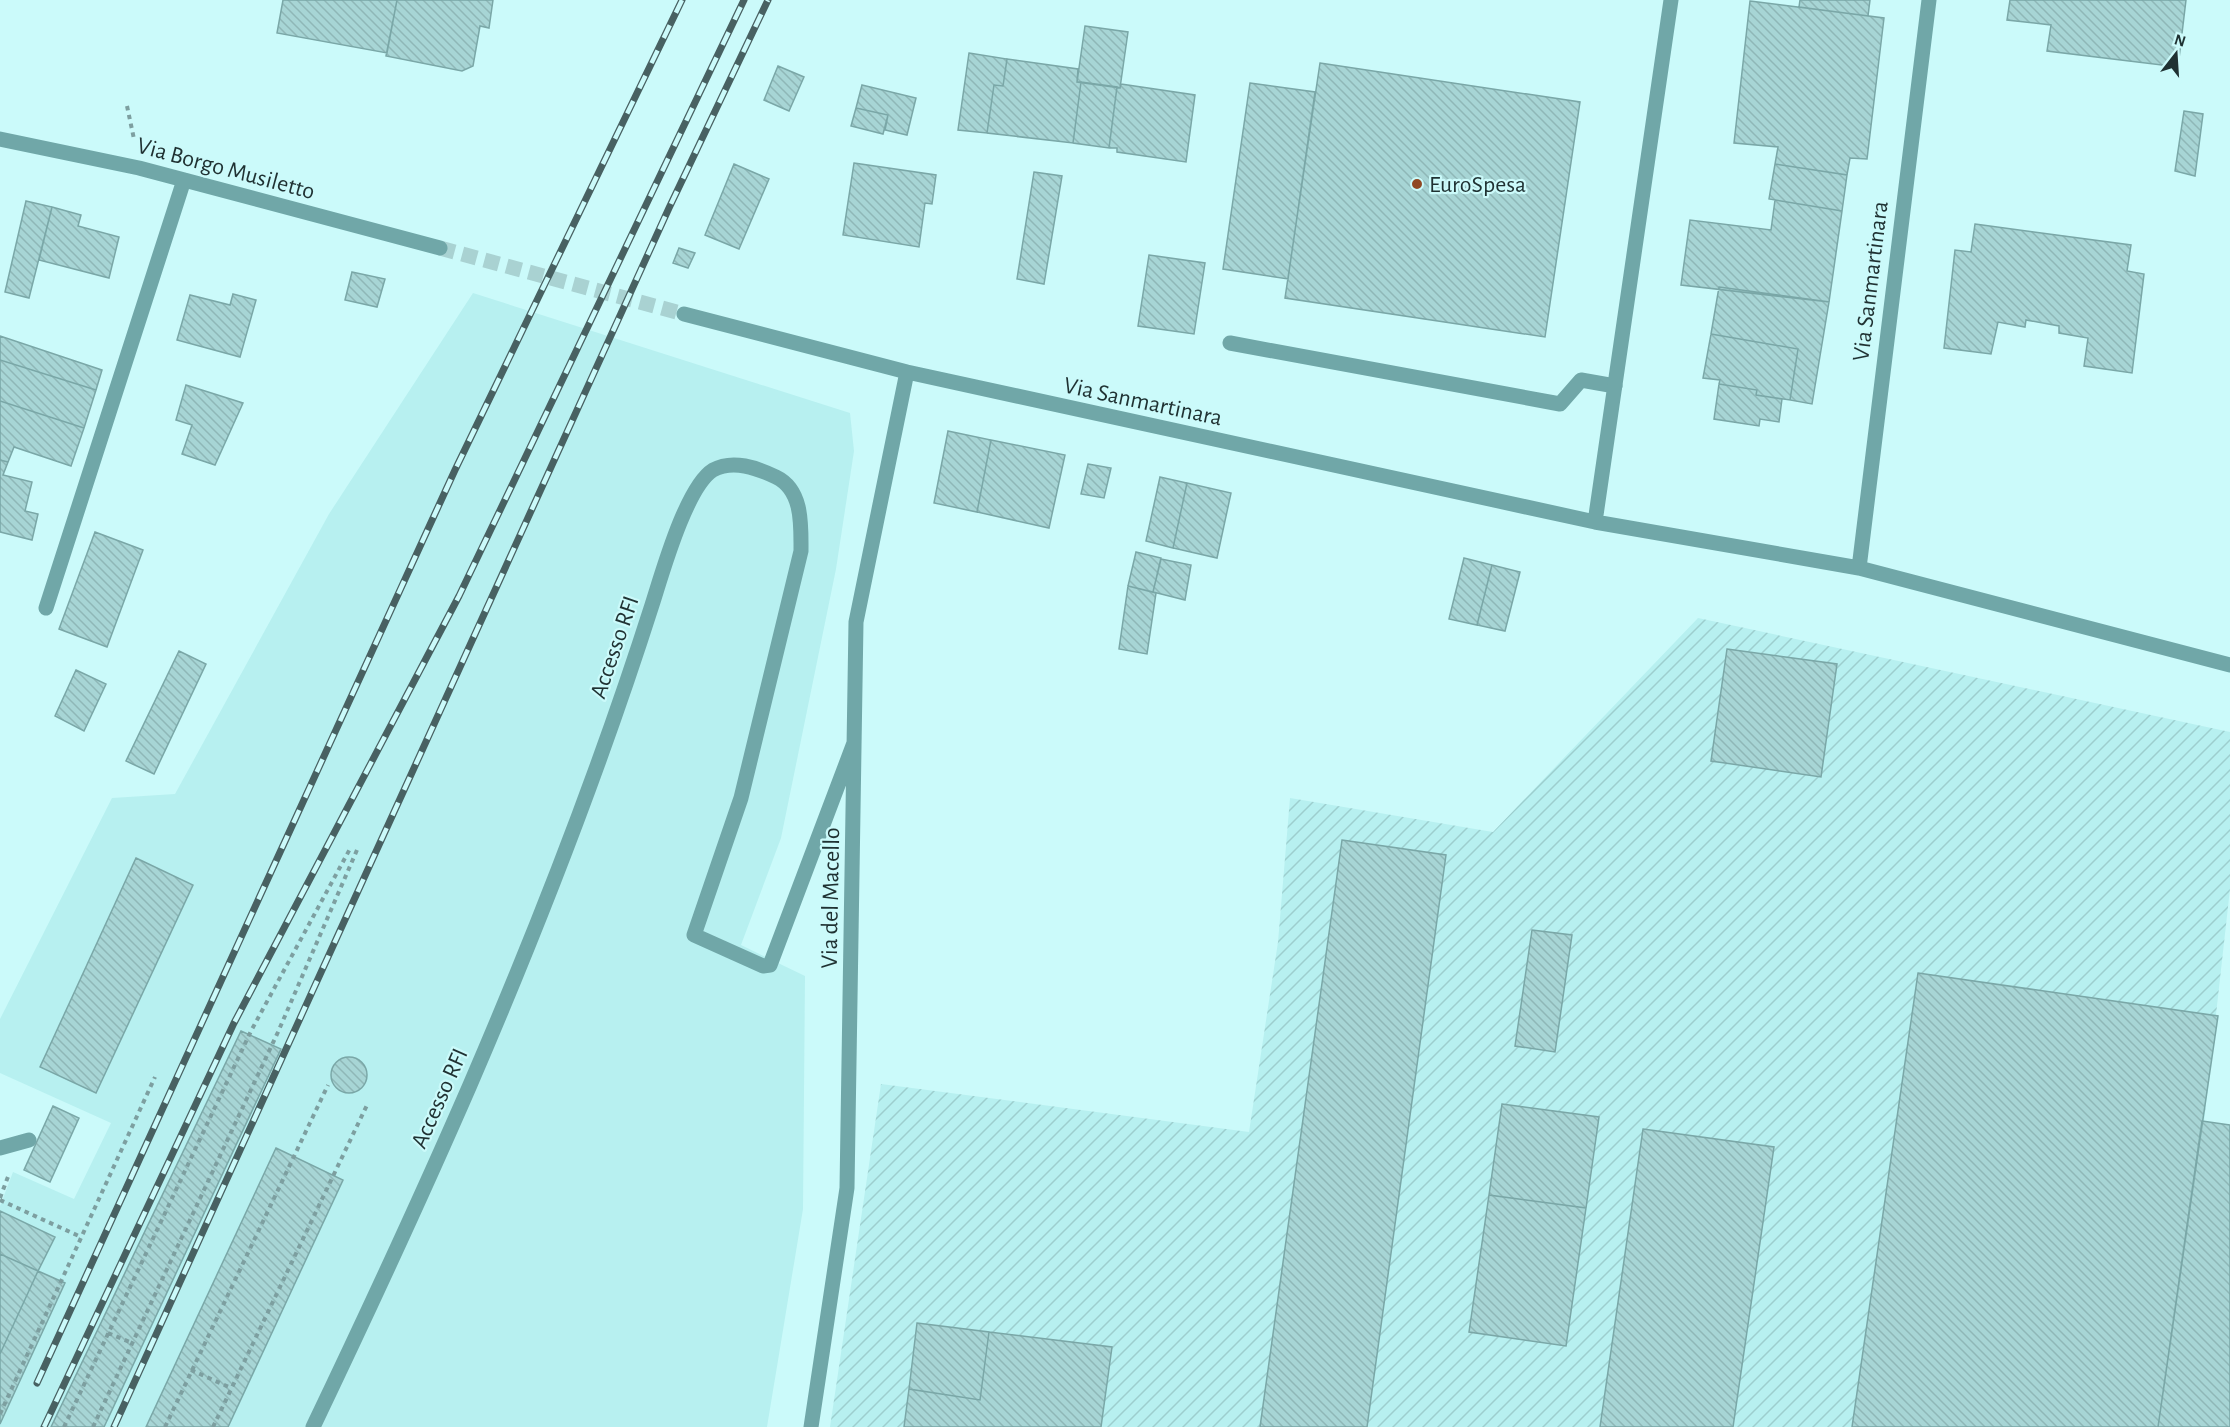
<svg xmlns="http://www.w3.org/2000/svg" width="2230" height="1427" font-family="'Alegreya Sans',sans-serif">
	<defs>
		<pattern id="industrial-furrows" width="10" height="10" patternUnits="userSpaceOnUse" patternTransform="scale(1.5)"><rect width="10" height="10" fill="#b7f0f0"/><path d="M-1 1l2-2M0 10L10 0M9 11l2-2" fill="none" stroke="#9dcece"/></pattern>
		<pattern id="building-back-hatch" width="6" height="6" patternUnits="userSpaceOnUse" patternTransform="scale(1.5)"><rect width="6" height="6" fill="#a7d5d5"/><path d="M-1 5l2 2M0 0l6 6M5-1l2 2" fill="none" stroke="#8fb7b7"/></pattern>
	</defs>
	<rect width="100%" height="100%" fill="#cbfafa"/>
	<path fill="#b7f0f0" d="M473 293 850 413 854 451 836 569 781 838 741 945 805 976 803 1209 767 1427H0V1206L13 1172 74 1199 111 1123 0 1073V1019L112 798 175 794 329 514Z"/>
	<path fill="url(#industrial-furrows)" d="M1698 618 2230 732V889L2202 1140 2230 1427H830L881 1084 1249 1132 1278 942 1290 798 1493 832Z"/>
	<path fill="url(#building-back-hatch)" stroke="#7aa7a7" stroke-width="1.5" d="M283 0H397L387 53 277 33Z
		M397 0H493L489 28 480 26 473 66 462 71 386 56Z
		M1800 0H1870L1868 16 1799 7Z
		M2010 0H2186L2178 67 2047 51 2051 25 2007 20Z
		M1750 1 1884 18 1867 159 1850 158 1847 175 1775 164 1778 147 1734 143Z
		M1085 26 1128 32 1120 88 1077 82Z
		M969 53 1007 59 1003 86 994 85 987 133 958 130Z
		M1007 59 1078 69 1077 82H1081L1073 143 987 133 994 85 1003 86Z
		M1320 63 1580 102 1545 337 1285 298Z
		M778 66 804 77 789 111 764 100Z
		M1081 82 1117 87 1109 148 1073 143Z
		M1250 83 1315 92 1288 279 1223 269Z
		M1121 84 1195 95 1186 162 1117 152V148H1109L1117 87 1120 88Z
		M862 85 916 98 907 135 885 130 888 115 856 108Z
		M856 108 888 115 883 134 851 126Z
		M2184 111 2203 114 2195 176 2175 171Z
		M854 163 936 175 932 204 925 203 919 247 843 235Z
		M734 164 769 179 739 249 705 235Z
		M1775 164 1847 175 1842 211 1769 199Z
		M1034 172 1062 176 1044 284 1017 279Z
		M1775 200 1842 211 1829 302 1681 285 1690 220 1771 230Z
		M26 201 52 207 29 298 5 292Z
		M52 207 81 215 78 226 119 237 109 278 39 260Z
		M1975 224 2131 245 2127 271 2144 274 2132 373 2084 366 2088 338 2059 333V326L2026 320 2025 327 1998 322 1991 354 1944 348 1955 250 1971 252Z
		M679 248 695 253 688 268 673 263Z
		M1149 255 1205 263 1194 334 1138 326Z
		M352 272 385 279 377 307 345 300Z
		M1719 287 1829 302 1812 404 1790 400 1798 349 1711 334Z
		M233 294 256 300 240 357 177 340 190 295 230 305Z
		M1711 334 1798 349 1790 400 1756 395 1757 390 1719 384 1720 380 1703 378Z
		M0 336 102 370 96 390 0 360Z
		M0 360 96 390 84 428 0 401Z
		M1719 384 1757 390 1756 395 1782 399 1779 422 1760 419 1759 426 1714 419Z
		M186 385 243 403 215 465 182 454 192 425 176 420Z
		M0 401 84 428 71 466 14 447 8 462 0 460Z
		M948 431 991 440 977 512 934 503Z
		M991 440 1065 455 1049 528 977 512Z
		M0 460 8 462 3 475 32 482 25 511 38 514 32 540 0 532Z
		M1088 464 1111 468 1104 498 1081 494Z
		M1160 477 1187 483 1173 548 1146 541Z
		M1187 483 1231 493 1217 558 1173 548Z
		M95 532 143 550 107 647 59 629Z
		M1136 552 1161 558 1153 592 1128 586Z
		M1464 558 1492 565 1477 625 1449 619Z
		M1161 559 1191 565 1185 600 1153 592Z
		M1492 565 1520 572 1505 631 1477 625Z
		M1128 586 1156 593 1147 654 1119 649Z
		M1727 649 1837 664 1821 777 1711 761Z
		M179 651 206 664 154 774 126 761Z
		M76 670 106 684 84 731 55 716Z
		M1342 840 1446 855 1367 1427H1260Z
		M136 858 193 885 96 1093 40 1067Z
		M1532 930 1572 935 1555 1052 1515 1046Z
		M1918 973 2218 1016 2158 1427H1852Z
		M241 1031 281 1049 104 1427H51Z
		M331 1075a18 18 0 1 1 36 0a18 18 0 1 1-36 0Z
		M1502 1104 1599 1117 1586 1208 1489 1195Z
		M53 1106 79 1118 50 1182 24 1170Z
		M2202 1121 2230 1125V1427H2158Z
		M1643 1129 1774 1147 1733 1427H1600Z
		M276 1148 343 1180 228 1427H146Z
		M1489 1195 1586 1208 1566 1346 1469 1332Z
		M0 1211 55 1237 38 1271 0 1254Z
		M0 1254 38 1271 0 1354Z
		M38 1271 65 1283 0 1424V1354Z
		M917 1323 989 1332 980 1400 909 1389Z
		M989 1332 1112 1347 1101 1427H904L909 1389 980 1400Z"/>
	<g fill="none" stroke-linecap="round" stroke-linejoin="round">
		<path stroke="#a9d2d2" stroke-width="15" stroke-dasharray="15 8" stroke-linecap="butt" d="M440 248 684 314"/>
		<path stroke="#7d9fa0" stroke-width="4" stroke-dasharray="4.5 4.5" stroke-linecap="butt" d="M127 106 134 139
			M0 1198 9 1174
			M0 1200 81 1237
			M108 1333 132 1343
			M191 1370 231 1388
			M0 1414 155 1077
			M64 1427 251 1031 351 847
			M93 1427 278 1032 357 850
			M165 1427 328 1085
			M213 1427 368 1103"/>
		<path stroke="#70a7a8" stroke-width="15" d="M1230 343 1560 404 1581 380 1615 386
			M0 1148 29 1140"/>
		<path stroke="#70a7a8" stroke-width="15" d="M0 139 139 168 440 248
			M684 314 907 372 1595 522 1859 568 2230 665
			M1595 522 1671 0
			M1859 568 1929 0
			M46 608 184 180
			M313 1427C367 1314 420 1200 470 1085 538 927 600 768 652 605 662 574 686 487 713 470 733 459 757 468 776 477 803 490 801 525 801 551L741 798 694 935 763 966 770 965 854 743
			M811 1427 847 1188 856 622 907 372"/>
		<g stroke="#486162" stroke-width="7">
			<path id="rail" d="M37 1383 455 470 682 0
				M44 1427 234 1023 459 596 744 0
				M114 1427 669 208 768 0"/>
		</g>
		<use href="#rail" stroke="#cbfafa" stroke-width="4.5" stroke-dasharray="14" stroke-linecap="butt"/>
	</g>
	<circle fill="#904924" stroke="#cbfafa" stroke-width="2" cx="1417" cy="184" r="6"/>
	<g text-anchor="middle" stroke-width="4.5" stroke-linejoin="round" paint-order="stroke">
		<g font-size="24" fill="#1f3132" stroke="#cbfafa">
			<text transform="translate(226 168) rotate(15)" y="8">Via Borgo Musiletto</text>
			<text transform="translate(1870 281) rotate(-83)" y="8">Via Sanmartinara</text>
			<text transform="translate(1143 401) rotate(12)" y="8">Via Sanmartinara</text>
			<text transform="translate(614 647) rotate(-71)" y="8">Accesso RFI</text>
			<text transform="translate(830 898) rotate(-89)" y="8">Via del Macello</text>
			<text transform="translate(439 1098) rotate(-66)" y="8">Accesso RFI</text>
		</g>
		<g font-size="24" fill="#1f3132" stroke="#cbfafa" text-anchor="start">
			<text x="1429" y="192">EuroSpesa</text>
		</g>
	</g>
	<g transform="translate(2176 54) rotate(17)" stroke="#cbfafa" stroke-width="4.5" paint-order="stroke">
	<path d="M0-4.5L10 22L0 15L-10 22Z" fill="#1f3132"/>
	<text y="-9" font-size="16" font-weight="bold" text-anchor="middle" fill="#1f3132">N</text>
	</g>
</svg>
